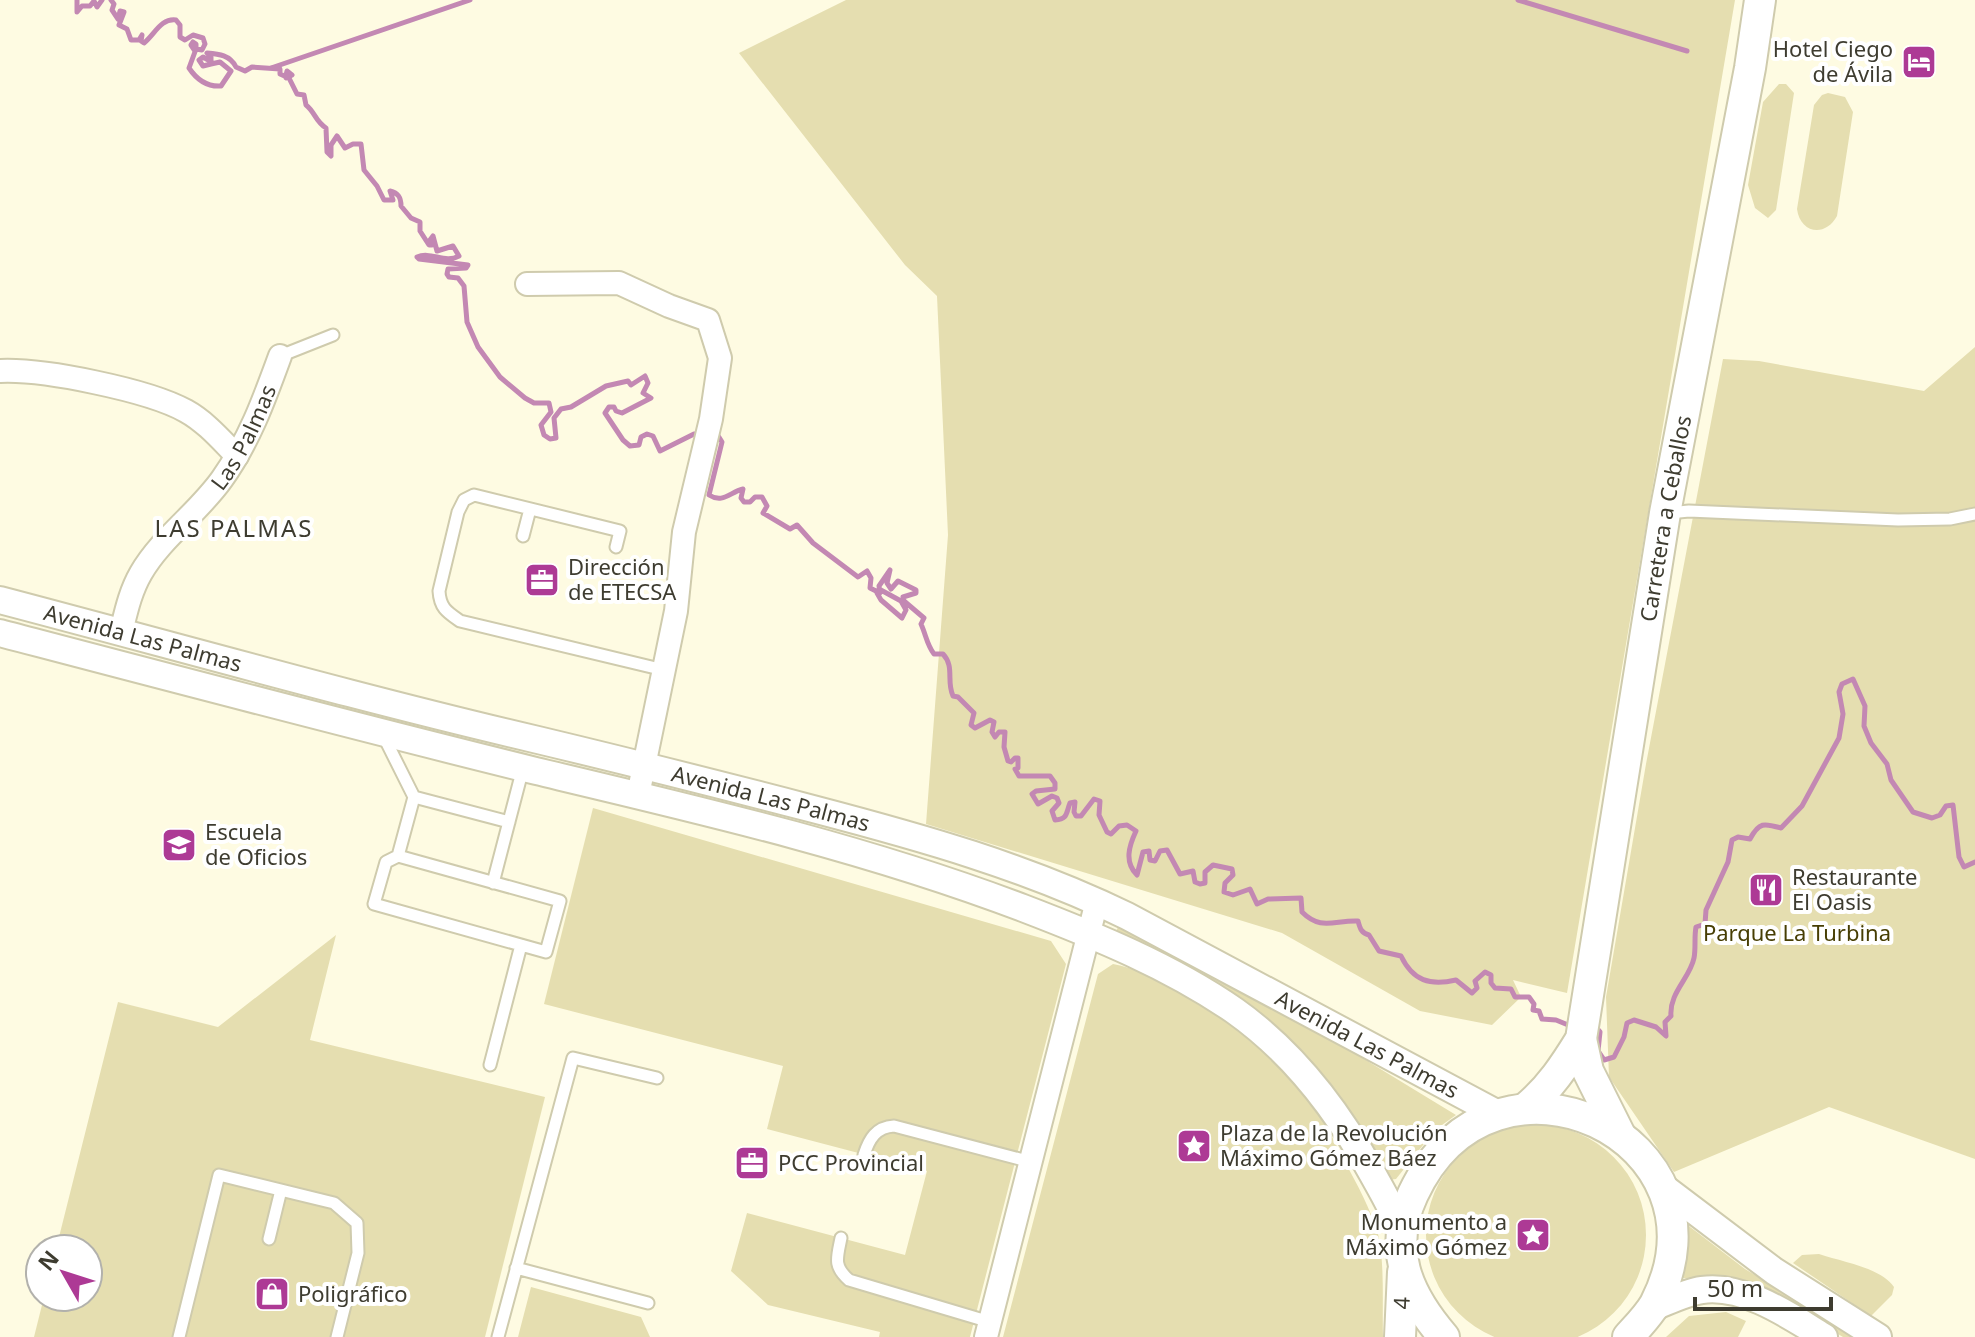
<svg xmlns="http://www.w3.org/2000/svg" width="1975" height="1337" font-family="'Noto Sans',sans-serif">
	<rect width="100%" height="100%" fill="#fefbe2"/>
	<path fill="#e5deb0" d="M846 0H1735L1567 993 1513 980 1521 997 1492 1025 1420 1011 1282 933 926 824 948 535 937 296 905 265 739 53Z
		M1779 84H1786L1794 93 1776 210 1768 218 1755 208 1748 185 1763 102Z
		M1828 93 1845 97 1853 112 1837 216C1825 238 1800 233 1797 209L1814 105 1822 95Z
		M1975 347V1159L1829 1107 1674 1172 1609 1077 1606 997 1646 764 1723 359 1759 361 1924 391Z
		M593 808 1051 941 1066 964 970 1337H879L880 1332 768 1305 731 1271 747 1213 905 1255 927 1171 767 1129 783 1066 544 1004Z
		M1118 927 1249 989 1456 1115 1435 1130 1396 1179 1388 1180C1352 1118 1308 1043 1246 1003 1205 977 1158 957 1115 934Z
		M336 935 310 1040 545 1097 485 1337H34L44 1297H88V1249H56L118 1002 218 1027Z
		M1113 964C1189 980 1272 1046 1316 1109 1327 1125 1336 1145 1345 1162 1357 1184 1371 1210 1378 1234 1385 1262 1382 1307 1383 1337H1003L1098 974Z
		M1426 1235a110 110 0 1 1 220 0a110 110 0 1 1-220 0Z
		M1681 1220 1745 1269 1859 1337H1843L1787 1303 1680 1277 1684 1254Z
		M1819 1254C1842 1262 1880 1267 1894 1287L1892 1295 1871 1316 1793 1263 1802 1255Z
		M531 1287 641 1317 650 1337H518Z
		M1726 1312 1746 1321 1738 1337H1666L1689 1316Z"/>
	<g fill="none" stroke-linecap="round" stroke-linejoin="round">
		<path stroke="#c388b3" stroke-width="5" d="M77 0V12L82 6H90L94 1 97 7 102 0
			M111 0 114 4 112 10 118 19 120 11 124 12 119 25 127 29 131 40H139L142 35 141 41 144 43C155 34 161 18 176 20L180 25V37L185 40 193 35 203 38 205 44 202 50 196 49 189 68C197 80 207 87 221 86L231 71 220 62 211 64V57L207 53C219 54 230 55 236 67L245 71 252 67 280 69V74L289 78 297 94 304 95 306 105C315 112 315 121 326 128L327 152 331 156V145L337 136 345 148 353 144H361L364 170 377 186 384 200H393L390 191C398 193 401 197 401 206L411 218 420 222V231L429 245H432L430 240 433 236 437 251 453 246 459 256C445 264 431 251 417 257L419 259 468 265 466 268 448 269 447 274 449 277 458 278 464 286 467 322 478 347 500 377 525 398 534 403H549L551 412 541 425 544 435 550 439 556 438 554 418 561 409 571 407 606 386 628 381 631 385 645 376 648 383 643 393 651 398 622 413 616 411 614 407H609L605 413 623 440 630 446 639 445 641 437 647 434 653 436 660 451 694 434H699
			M1518 0 1687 51
			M195 51 191 45 193 42 196 44V49
			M210 61 203 57 199 60 203 66 211 64
			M271 68 470 0
			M286 75 287 71 292 75 286 78
			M713 434H717L722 442 709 495C723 504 730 492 743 489L741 498 744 502H750L755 497H762L767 506 763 513 790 529 797 525 813 543 858 577 867 571 871 578 870 588 880 593 879 586 890 570 887 583 891 589 898 581 916 590V593L903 597 904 601 924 618 921 624C926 635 927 645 934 654H943C955 667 946 681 953 696L958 697 974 713 971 725 975 728 990 720 994 722 992 732 995 737 999 732H1005L1004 747 1008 761 1011 762 1015 758H1018V768L1015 769 1019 776H1050L1055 783V789L1036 791 1032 794 1038 804 1052 796 1057 798 1059 803 1052 811 1055 820C1068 819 1066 813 1070 803L1075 802 1074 812 1076 816H1081L1094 799 1100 801 1099 815 1107 832 1111 834 1119 826 1127 825 1136 831C1129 846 1124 862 1137 875L1143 852 1149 851 1150 860 1155 861 1160 851 1167 850 1180 874 1193 871 1195 882 1200 884 1205 883V872L1213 865 1232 869 1233 875 1225 883 1224 892 1233 895 1250 889 1257 904 1268 899 1301 898 1302 912C1321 931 1334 920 1358 921 1360 928 1361 933 1369 935L1379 951 1401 956C1413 981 1430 986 1456 980L1472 993 1477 988 1475 981 1485 972 1491 975V983L1495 988 1511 989 1515 997H1529L1534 1004 1533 1010 1539 1011 1542 1019 1556 1020 1573 1027
			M877 593 881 600 902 618 906 610 901 601 879 589
			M1594 1025 1600 1032 1598 1051 1604 1060 1614 1057 1624 1037 1627 1023 1634 1020 1656 1027 1666 1036 1665 1022 1671 1016C1669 993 1690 978 1694 958 1696 948 1694 937 1696 927L1705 924 1706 910 1728 862 1732 840 1738 837 1750 839C1759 822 1764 823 1781 828L1802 806 1839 738 1843 714 1839 692 1842 684 1853 679 1865 706 1864 726 1871 743 1887 764 1891 780 1913 812 1932 818 1940 815 1946 806 1953 805 1959 857 1964 867 1975 862"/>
		<g stroke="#cfcbad" stroke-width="15">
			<path id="service" d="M280 356 333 335
				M1669 513 1689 511 1898 520 1950 519 1975 514
				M523 536 530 509
				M616 547 620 531 474 495 464 500 458 512 439 591C440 608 447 612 460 621L664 670
				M384 737 414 797 509 822
				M398 856 560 901 546 952 374 904 386 862 398 856 414 797
				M493 883 523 768
				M490 1065 521 945
				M864 1155C869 1139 876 1127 894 1126L1031 1162
				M841 1238C837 1258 833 1266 849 1280L990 1322
				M269 1239 281 1190
				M516 1268 648 1303
				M179 1337 219 1175 334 1203 357 1223 358 1253 337 1337
				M498 1337 573 1058 657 1078"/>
		</g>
		<g stroke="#cfcbad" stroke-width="26">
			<g id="minor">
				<path d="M527 284 619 283 669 306 708 320 720 358 711 419 684 532 676 611 638 795"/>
				<path d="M0 371C44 369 148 390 186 411 206 422 222 441 237 456"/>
				<path id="s1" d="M121 632C126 612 130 592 141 573 161 538 198 513 222 479 249 441 264 400 280 356"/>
				<path d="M986 1337 1097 901"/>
			</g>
		</g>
		<g stroke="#cfcbad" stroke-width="30">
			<g id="tertiary">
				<path id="s2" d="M0 600C179 647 358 698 538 740 630 762 721 785 813 809 920 837 1027 867 1127 916L1498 1114"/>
				<path d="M0 633C179 680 357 727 536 771 700 810 865 848 1023 908 1096 936 1170 966 1235 1011 1294 1053 1338 1111 1372 1173 1382 1191 1393 1209 1400 1229"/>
				<path d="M1663 1187 1774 1271 1878 1337"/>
				<path d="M1654 1307C1669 1301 1686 1292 1702 1290 1744 1284 1790 1316 1824 1337"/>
			</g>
		</g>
		<g stroke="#cfcbad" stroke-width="34">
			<g id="secondary">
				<path d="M1581 1039 1588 1071 1620 1135"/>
				<path id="s3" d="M1526 1108C1550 1088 1565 1065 1581 1039L1665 513 1750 68 1760 0"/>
				<path id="s4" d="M1400 1337 1403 1272"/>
				<path d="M1444 1337C1407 1294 1387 1249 1413 1194 1494 1021 1740 1139 1655 1304 1648 1316 1637 1327 1628 1337"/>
			</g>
		</g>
		<use href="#service" stroke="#fff" stroke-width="11"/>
		<use href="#minor" stroke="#fff" stroke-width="22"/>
		<use href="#tertiary" stroke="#fff" stroke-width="26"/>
		<use href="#secondary" stroke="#fff" stroke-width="30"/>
	</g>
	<defs>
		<g id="hotel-square" transform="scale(1.8)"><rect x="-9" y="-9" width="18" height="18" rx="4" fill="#ad3a95" stroke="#fff"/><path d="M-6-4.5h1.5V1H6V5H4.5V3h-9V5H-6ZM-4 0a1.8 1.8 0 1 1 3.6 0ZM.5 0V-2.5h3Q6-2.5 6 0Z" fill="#fff"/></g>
		<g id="office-square" transform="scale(1.8)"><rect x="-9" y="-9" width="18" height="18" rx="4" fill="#ad3a95" stroke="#fff"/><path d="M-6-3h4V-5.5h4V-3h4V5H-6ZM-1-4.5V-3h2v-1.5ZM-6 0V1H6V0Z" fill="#fff"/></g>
		<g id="school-square" transform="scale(1.8)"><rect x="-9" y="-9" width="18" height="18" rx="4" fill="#ad3a95" stroke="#fff"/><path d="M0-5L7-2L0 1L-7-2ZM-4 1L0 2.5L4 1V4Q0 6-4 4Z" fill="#fff"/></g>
		<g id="restaurant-square" transform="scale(1.8)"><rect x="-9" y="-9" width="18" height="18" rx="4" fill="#ad3a95" stroke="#fff"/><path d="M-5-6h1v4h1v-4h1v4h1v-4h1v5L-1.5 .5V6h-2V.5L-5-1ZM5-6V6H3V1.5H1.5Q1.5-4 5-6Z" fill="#fff"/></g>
		<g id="sight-square" transform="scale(1.8)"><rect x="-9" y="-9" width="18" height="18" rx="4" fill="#ad3a95" stroke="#fff"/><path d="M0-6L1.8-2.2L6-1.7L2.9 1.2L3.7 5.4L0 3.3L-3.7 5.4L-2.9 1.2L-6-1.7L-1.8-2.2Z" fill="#fff"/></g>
		<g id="shop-square" transform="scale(1.8)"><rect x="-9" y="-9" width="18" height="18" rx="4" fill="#ad3a95" stroke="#fff"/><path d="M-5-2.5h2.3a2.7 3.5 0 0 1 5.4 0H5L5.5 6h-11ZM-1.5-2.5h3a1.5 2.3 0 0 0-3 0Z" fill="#fff"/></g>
	</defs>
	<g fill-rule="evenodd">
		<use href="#hotel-square" x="1919" y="62"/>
		<use href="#office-square" x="542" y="580"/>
		<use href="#school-square" x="179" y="845"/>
		<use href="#restaurant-square" x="1766" y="890"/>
		<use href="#sight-square" x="1194" y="1146"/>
		<use href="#office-square" x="752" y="1163"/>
		<use href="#sight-square" x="1533" y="1235"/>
		<use href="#shop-square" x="272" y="1294"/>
	</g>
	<g text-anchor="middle" stroke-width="8" stroke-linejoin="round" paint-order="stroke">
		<g font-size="22" fill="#3e3c30" stroke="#fff" text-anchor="start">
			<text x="1893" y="57" text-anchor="end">Hotel Ciego<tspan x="1893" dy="25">de Ávila</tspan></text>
			<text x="568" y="575">Dirección<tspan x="568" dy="25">de ETECSA</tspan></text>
			<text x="205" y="840">Escuela<tspan x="205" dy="25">de Oficios</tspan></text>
			<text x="1792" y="885">Restaurante<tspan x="1792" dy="25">El Oasis</tspan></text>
			<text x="1220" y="1141">Plaza de la Revolución<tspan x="1220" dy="25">Máximo Gómez Báez</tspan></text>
			<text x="778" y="1171">PCC Provincial</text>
			<text x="1507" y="1230" text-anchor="end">Monumento a<tspan x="1507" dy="25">Máximo Gómez</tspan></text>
			<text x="298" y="1302">Poligráfico</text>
		</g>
		<g font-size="22" fill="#3e3c30" stroke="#fff">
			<text dy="8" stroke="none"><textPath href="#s1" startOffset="234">Las Palmas</textPath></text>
			<text dy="8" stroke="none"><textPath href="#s3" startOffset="616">Carretera a Ceballos</textPath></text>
			<text dy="8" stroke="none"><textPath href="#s2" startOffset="148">Avenida Las Palmas</textPath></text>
			<text dy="8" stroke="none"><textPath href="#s2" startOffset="796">Avenida Las Palmas</textPath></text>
			<text dy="8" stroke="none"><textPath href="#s2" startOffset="1444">Avenida Las Palmas</textPath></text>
			<text dy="8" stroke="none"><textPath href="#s4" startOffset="34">4</textPath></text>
		</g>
		<g font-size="22" fill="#473e04" stroke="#fff">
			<text x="1797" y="941">Parque La Turbina</text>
		</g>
		<g font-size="24" letter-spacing="2" fill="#3e3c30" stroke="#fff">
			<text x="234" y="537">LAS PALMAS</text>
		</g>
	</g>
	<g transform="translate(64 1273) rotate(309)"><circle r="38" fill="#ffffff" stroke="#b2b1ac" stroke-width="2"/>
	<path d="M0-6L14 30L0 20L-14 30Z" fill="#ad3a95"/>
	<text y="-12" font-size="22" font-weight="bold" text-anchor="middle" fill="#3e3c30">N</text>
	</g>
	<path d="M1695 1297v12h136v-12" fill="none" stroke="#3e3c30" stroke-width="4"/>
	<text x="1707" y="1297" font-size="24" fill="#3e3c30" stroke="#ffffff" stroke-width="6" paint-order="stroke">50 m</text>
</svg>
